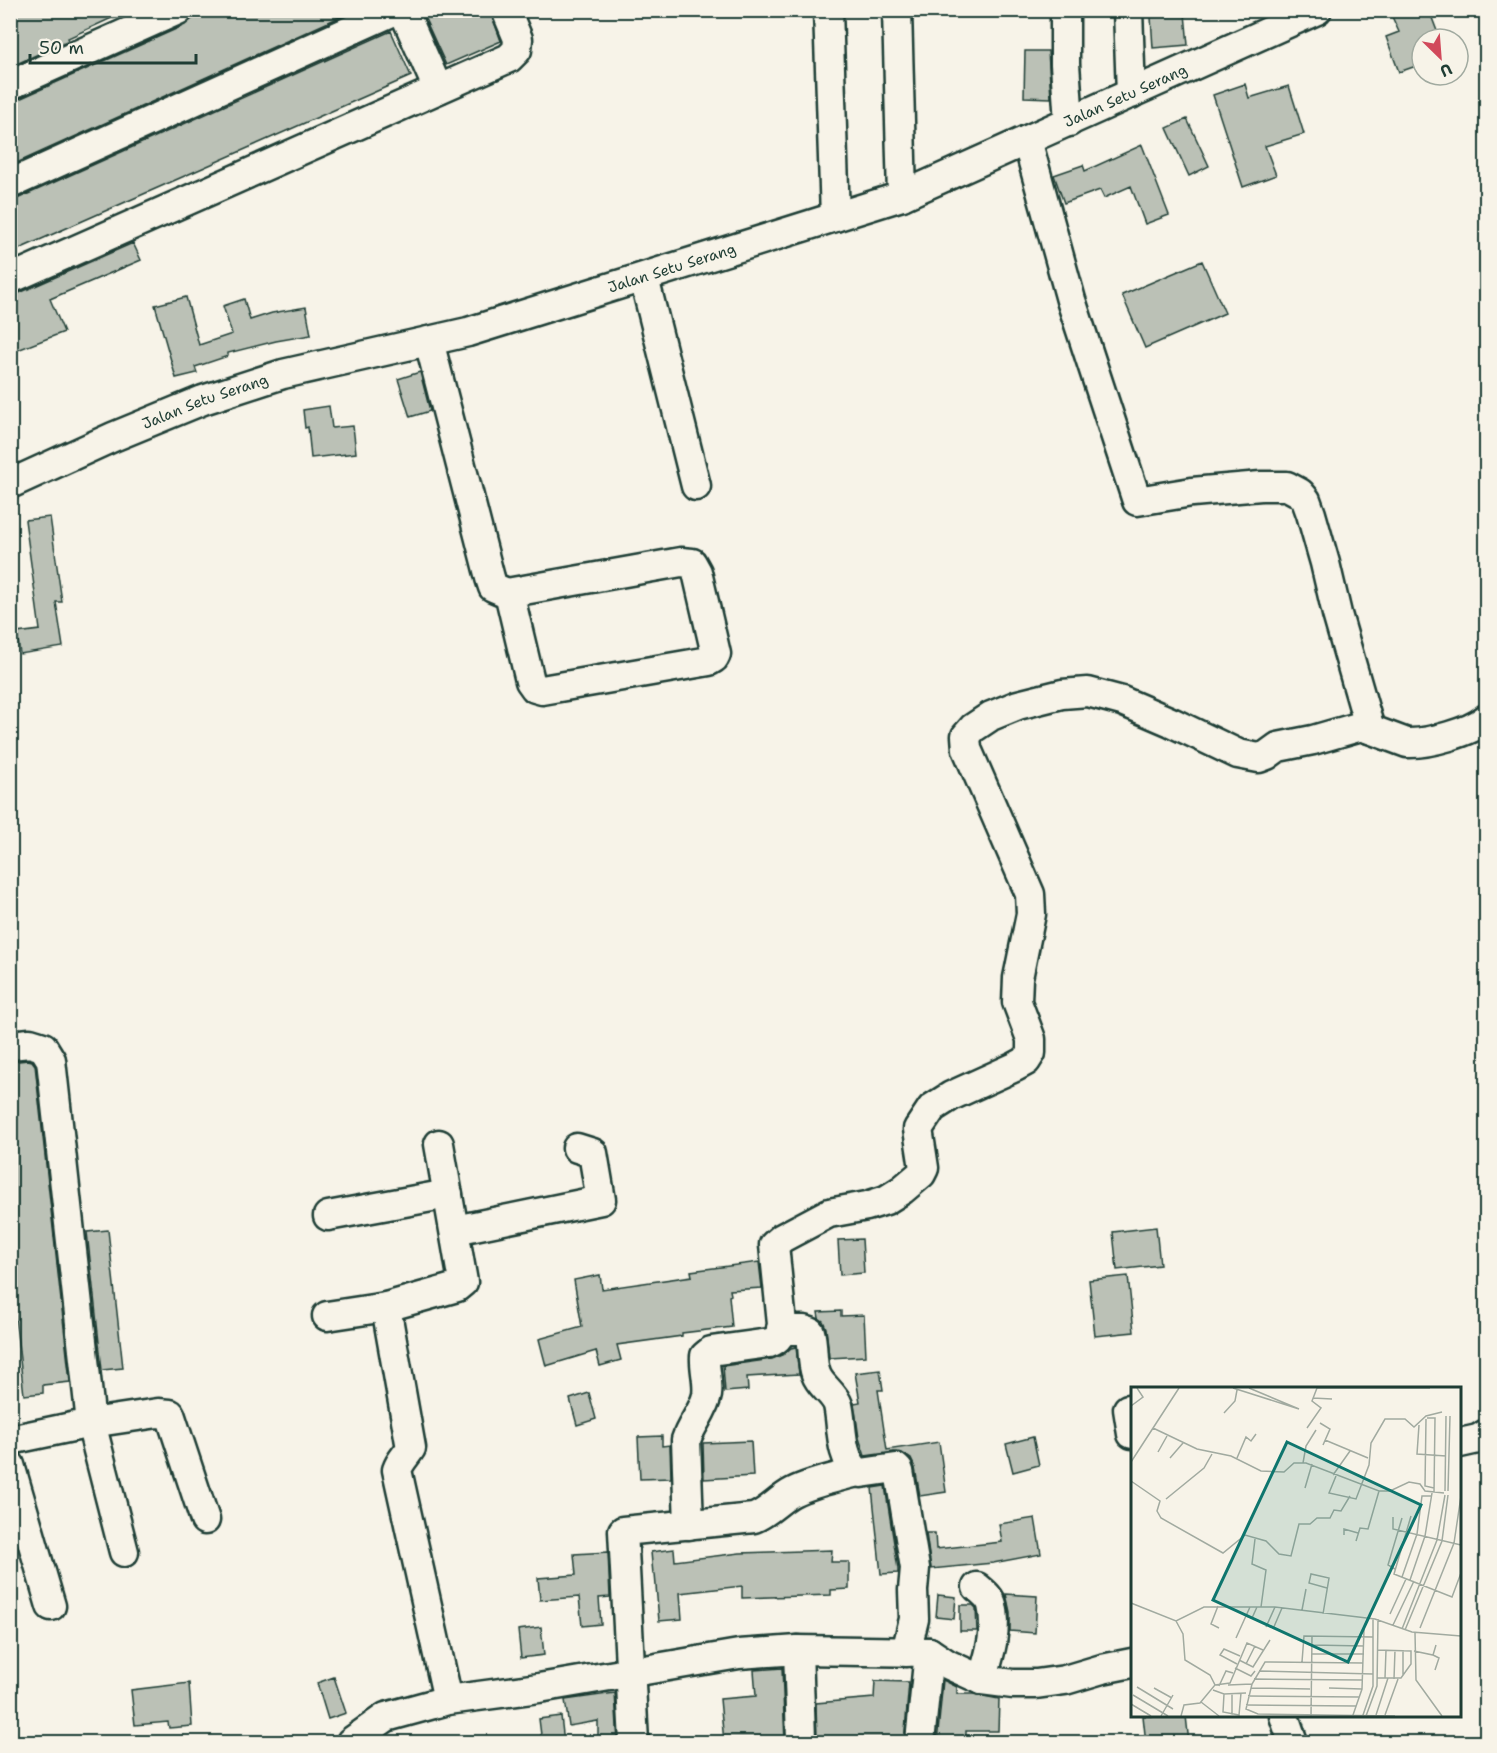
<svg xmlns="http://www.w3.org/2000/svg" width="1497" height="1753" font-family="'Shantell Sans',sans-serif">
	<rect width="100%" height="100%" fill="#f7f3e8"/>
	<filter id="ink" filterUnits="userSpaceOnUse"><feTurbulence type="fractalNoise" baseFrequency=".0167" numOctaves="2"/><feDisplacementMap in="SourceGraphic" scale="12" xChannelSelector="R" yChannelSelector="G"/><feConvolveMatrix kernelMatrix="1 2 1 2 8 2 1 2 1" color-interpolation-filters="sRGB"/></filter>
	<g filter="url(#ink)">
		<path fill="#bbc1b6" stroke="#1f3d34" stroke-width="1.5" d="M10 10H129L68 38 69 40 10 67Z
			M212 10H355L10 166V101L17 100 185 25 192 19Z
			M421 10H490L501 41 446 65Z
			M1389 10H1429L1440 39H1422V64L1399 72 1386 37 1399 32Z
			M1185 14 1188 45 1153 48 1151 17Z
			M391 31 411 76 10 253V200L17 199Z
			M1025 51H1048L1051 98 1024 97Z
			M1245 84 1249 98 1289 86 1304 134 1265 146 1276 175 1243 187 1213 95Z
			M1187 119 1209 166 1189 176 1167 128Z
			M1142 145 1169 215 1145 224 1131 186 1104 198 1100 190 1064 203 1054 175 1083 165 1085 171Z
			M133 243 141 260 50 299 64 332 10 353V295L17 294Z
			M1202 261 1225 313 1145 348 1122 295Z
			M186 297 199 345 232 334 223 306 244 299 250 320 272 313 306 307 311 335 276 341 228 353V356L195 367 197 373 176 378 155 305Z
			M420 372 430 411 410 417 398 379Z
			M329 406 332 428 353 426 356 453 311 458 308 427 305 428 303 410Z
			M50 517 62 602H56L63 647 20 654 17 633 40 630 25 520Z
			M28 1060 32 1061 35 1065 70 1382 43 1385V1393L24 1395 10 1272V1062Z
			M1156 1227 1160 1265 1117 1270 1113 1232Z
			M108 1230 123 1368 102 1370 87 1232Z
			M862 1239 864 1273 840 1275 838 1240Z
			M759 1262 762 1288 730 1290 731 1295 729 1296 732 1327 682 1333V1336L617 1345 621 1360 600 1366 596 1351 546 1366 539 1339 582 1327 574 1280 600 1275 602 1289 692 1276 691 1271Z
			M1128 1276 1134 1332 1095 1336 1089 1280Z
			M841 1311V1316L864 1315 866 1356 829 1358 826 1328 823 1321 819 1318 818 1312Z
			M796 1347 799 1374 747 1377 748 1390 725 1392 723 1366 772 1359 784 1354 791 1348Z
			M880 1370 883 1390H878L887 1450 939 1442 946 1492 920 1496 915 1468 911 1459 902 1453 894 1452 865 1456 859 1438 854 1403 860 1402 855 1373Z
			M589 1393 596 1419 577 1425 570 1399Z
			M662 1436V1446L670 1445 671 1478 640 1479 638 1437Z
			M1033 1437 1039 1465 1013 1472 1006 1444Z
			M751 1441 753 1476 704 1479 703 1443Z
			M885 1486 898 1569V1573L881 1574 872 1488Z
			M1035 1518 1041 1554 993 1563 931 1569 926 1533H935L936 1549 1002 1542 999 1524Z
			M674 1549 675 1561 740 1553 832 1550 831 1562H849V1589L831 1590V1595L742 1598V1586L680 1593 682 1619 659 1621 655 1574H653L651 1552Z
			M608 1552 610 1597 599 1598 601 1624 582 1626 579 1597 540 1600 538 1578 576 1575 574 1554Z
			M1006 1594 1037 1596 1035 1633 1010 1631V1612Z
			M938 1595 956 1597 954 1619 936 1617Z
			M960 1605H973L976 1608 977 1631H960Z
			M541 1627 544 1655 521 1658 518 1630Z
			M782 1668 785 1743H755V1740L724 1742 720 1699 756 1696 754 1670Z
			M334 1677 346 1713 328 1719 317 1683Z
			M943 1680 957 1687V1694H973L999 1699 998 1731H966V1743H937Z
			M875 1681 909 1682 904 1743H817L816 1703 874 1698Z
			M189 1683 192 1726 169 1728 168 1722 135 1725 131 1690Z
			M615 1693 618 1743H598V1721L569 1726 565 1700Z
			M561 1716 564 1743H542L539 1719Z
			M1143 1716H1186L1189 1743H1146Z"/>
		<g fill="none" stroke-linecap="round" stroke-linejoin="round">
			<g stroke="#1f3d34" stroke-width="33">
				<g id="minor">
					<path d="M403 10 438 89"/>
					<path d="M828 10 835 217"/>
					<path d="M897 10 902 196"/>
					<path d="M1065 10V64L1069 122"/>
					<path d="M1128 10 1131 94"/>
					<path d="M10 85 178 10"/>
					<path d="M1027 140 1071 300 1137 501 1192 492 1261 486H1287L1300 493 1306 500 1311 514 1325 563 1337 614 1370 729"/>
					<path d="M10 184 396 10"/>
					<path d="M644 278 696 486"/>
					<path d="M10 279 509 58 517 50 518 39 506 10"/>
					<path d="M429 341 490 578 493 587 507 593 510 597 530 681 535 688 542 690 709 661 714 658 716 654 697 572 692 563 681 562 507 593"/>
					<path id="s1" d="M10 484 113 437 203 400 283 374 468 332 902 196 1317 10"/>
					<path d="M10 1045 30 1043 43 1047 51 1060 91 1423 124 1552"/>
					<path d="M439 1144 463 1282 457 1287 386 1307 411 1448C406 1456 400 1461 397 1470L448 1700"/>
					<path d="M328 1216 448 1194"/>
					<path d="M455 1230 601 1200 593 1153 577 1148"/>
					<path d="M327 1316 386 1307"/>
					<path d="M781 1330H804L810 1332C814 1346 811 1361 816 1374 820 1386 834 1393 838 1405 843 1427 839 1455 857 1472"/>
					<path d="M1128 1409 1132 1434"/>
					<path d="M10 1440 91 1423 158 1413 170 1414 205 1520"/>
					<path d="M1460 1443 1478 1439 1486 1434"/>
					<path d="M10 1465 51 1606"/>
					<path d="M689 1525 686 1440C691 1424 704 1411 707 1395 709 1382 704 1369 705 1356L711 1351 769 1343C780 1339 780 1335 782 1324L774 1245 782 1238 829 1213 867 1206 886 1200 902 1190 921 1174 924 1168 918 1129 932 1108 951 1096 1015 1067 1026 1061 1031 1053V1039L1017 1002 1018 978 1031 914 1030 894 967 749 966 736 973 728 991 716 1018 705 1062 694 1088 692 1122 701 1171 722 1238 754 1259 758 1267 755 1278 747 1313 740 1358 727H1364L1407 743C1428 744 1471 732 1486 719"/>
					<path d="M977 1587C983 1592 990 1597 992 1605 998 1630 989 1657 982 1680"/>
					<path d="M798 1650 801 1739"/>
					<path d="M1284 1716 1293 1742"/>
					<path d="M351 1742 386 1717 448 1700 539 1688 739 1654 798 1650 929 1652 947 1664 982 1680 1013 1684H1036L1065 1680 1102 1669 1132 1663"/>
					<path d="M634 1742 623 1531 754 1518C769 1512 779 1499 793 1492 813 1482 836 1478 857 1472L861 1473 896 1468 899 1471 915 1568 913 1590 914 1619 906 1652"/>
					<path d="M920 1742 929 1652"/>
				</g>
			</g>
			<use href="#minor" stroke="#f7f3e8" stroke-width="28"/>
		</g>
	</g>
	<g text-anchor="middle" stroke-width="4.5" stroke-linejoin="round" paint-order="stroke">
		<g font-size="15" fill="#1f3d34" stroke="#f7f3e8">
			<text dy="5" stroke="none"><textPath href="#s1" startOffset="1184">Jalan Setu Serang</textPath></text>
			<text dy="5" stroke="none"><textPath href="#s1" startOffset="698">Jalan Setu Serang</textPath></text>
			<text dy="5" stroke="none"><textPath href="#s1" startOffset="212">Jalan Setu Serang</textPath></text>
		</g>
	</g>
	<g transform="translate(1131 1387)">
		<rect width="330" height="330" fill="#f7f3e8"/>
		<path fill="none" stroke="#a1aaa0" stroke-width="1.5" d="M102 1 168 22 118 1M186 1H299M182 11 201 12M0 19 12 10 6 1M93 26 104 14 106 3M296 31H304L303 105M295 32 294 99 303 101M189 36 199 42 192 58M288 38 286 67 315 69M22 41 66 62 100 69 130 84 153 85 163 76H175L248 104H259L278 95 289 97 294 104 313 106M176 41 190 21 181 14 186 1M194 53 237 71M27 65 36 49M39 71 52 56M106 71 115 50 120 54 125 47M0 75 48 1M172 76 175 59 185 43M202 88 219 64M205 89 198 106 225 112 238 78 240 56 254 32H274L283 40 295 29 311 25M0 94 29 114 26 124 30 131 92 166 114 148 135 154 148 167 160 169 168 137H179L186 131H199L203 123 210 124 219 109M174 101 181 77M314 104 315 29M317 104 319 29M35 112 73 81 81 67M280 129 263 187 321 210 330 186M262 130V142L330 158M213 148V142L227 146M124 152 121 177 135 183 130 220M225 154 229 141 237 142 248 104M264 182 257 178 271 131M271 190 286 147 291 109H301M279 193 294 149 301 106M0 216 45 234 73 220H144L244 232 281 245 330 249M87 219 80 237 88 241M171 223 175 202M192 227 198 191 180 187 178 196 196 201M259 227 275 192M115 229 121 231 126 220M45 234 52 247 54 273 79 288 84 298 69 316 53 318 50 329M262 238 283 194M135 240 144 220M289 241 323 156 330 109M142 242 151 221M271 242 306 153 314 108M274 243 311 154 317 108M284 246 285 293 311 329M105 251 119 220M181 258 233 259M283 264 302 268 305 258M181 267H233M302 268 308 271 304 283M108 273 122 280 139 253M171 275 173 249 242 250M232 276 134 275 121 297 115 322 127 327 264 329M106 277 89 268 93 262 109 269M115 277 124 259M104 281 120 289 124 284M128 284 242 287M272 289V263M246 291H270L280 277V264L246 263M254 291 255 263M123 292 232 293M263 292 264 263M84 298 99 296 116 256 132 263M97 298 121 297M88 299 95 284 102 286M6 300 42 322M23 301 41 311M120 301 179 302M198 301 231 302M82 303 93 307 115 306M93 307 92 325 108 328 110 306M2 308 37 329M117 309 228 310M70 315 88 329M0 317 20 329M115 318 225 319M101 328V307M222 328 231 302 233 242M232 328 242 299V232M245 328 257 291M254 328 267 292M30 329 42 308M180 329 181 249M235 329 246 299 247 232"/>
		<path fill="#0f766e" fill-opacity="0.15" stroke="#0f766e" stroke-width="3" d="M156 55 290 118 217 275 82 213Z"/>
		<rect width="330" height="330" fill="none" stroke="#1f3d34" stroke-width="3"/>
	</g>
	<rect width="1497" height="1753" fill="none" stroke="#f7f3e8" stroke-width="36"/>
	<rect x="18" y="18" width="1461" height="1717" fill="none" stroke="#1f3d34" stroke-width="2" filter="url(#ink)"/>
	<g transform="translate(1440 57) rotate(155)"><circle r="28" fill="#f7f3e8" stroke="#a1aaa0" stroke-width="1.5"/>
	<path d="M0-4.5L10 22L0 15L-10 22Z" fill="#d1495b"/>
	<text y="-9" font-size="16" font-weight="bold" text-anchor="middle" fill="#1f3d34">U</text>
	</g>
	<path d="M30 54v9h166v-9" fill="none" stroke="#1f3d34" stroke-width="3"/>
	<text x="39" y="54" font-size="18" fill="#1f3d34" stroke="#f7f3e8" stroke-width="4.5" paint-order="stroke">50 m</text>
</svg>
